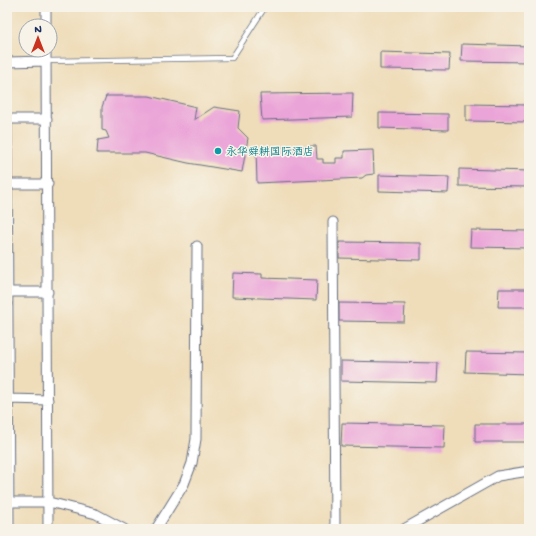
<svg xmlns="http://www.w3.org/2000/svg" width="536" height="536" font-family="'Gochi Hand','LXGW WenKai TC',sans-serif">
	<rect width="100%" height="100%" fill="#f7f3e8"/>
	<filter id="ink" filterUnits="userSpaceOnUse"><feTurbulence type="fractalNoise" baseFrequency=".025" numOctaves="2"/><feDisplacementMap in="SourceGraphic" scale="8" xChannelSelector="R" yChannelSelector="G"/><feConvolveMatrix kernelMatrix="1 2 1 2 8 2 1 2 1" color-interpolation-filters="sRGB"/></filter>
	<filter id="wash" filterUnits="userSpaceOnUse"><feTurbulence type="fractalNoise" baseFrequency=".012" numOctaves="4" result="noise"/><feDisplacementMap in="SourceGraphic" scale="16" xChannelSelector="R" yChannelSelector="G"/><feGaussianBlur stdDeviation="0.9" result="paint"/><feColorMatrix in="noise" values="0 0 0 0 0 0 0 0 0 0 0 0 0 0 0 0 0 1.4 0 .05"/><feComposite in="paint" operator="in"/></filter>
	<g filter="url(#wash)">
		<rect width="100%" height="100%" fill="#efddba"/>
		<g id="blocks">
			<path fill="#eba4d8" d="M462 44 529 46V62L461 61Z
				M380 52 450 54 449 70 380 69Z
				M353 93 352 117 262 120 260 94Z
				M106 96H149L196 107 194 120 214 107 240 111 238 128 248 138 242 172 188 163 145 153H97L98 140 109 138 106 131 102 130V107Z
				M466 104 529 105V122L466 121Z
				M379 113 448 114V130L379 128Z
				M316 146 317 159H323V163H336V158H344V151L373 150 374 174 366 175 362 178 257 183 256 148Z
				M459 169 529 171V187L459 186Z
				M379 175 449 177 448 193 379 191Z
				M471 230 529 231V248L470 247Z
				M339 242 421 243V260L339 258Z
				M233 273 262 274V278L317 280 316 300 232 297Z
				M499 289H529V307H498Z
				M339 303 405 304 404 322 339 321Z
				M466 352 529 353V374L465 372Z
				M341 361 438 363 437 383 341 381Z
				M342 423 445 425 444 448 341 446Z
				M475 424H529V442H475Z"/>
		</g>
	</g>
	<g filter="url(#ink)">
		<use href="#blocks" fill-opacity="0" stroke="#656c7e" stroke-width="1"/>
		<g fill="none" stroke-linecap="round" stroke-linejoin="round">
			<g stroke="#656c7e" stroke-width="6">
				<path id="service" d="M46 61 232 58 265 7"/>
			</g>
			<g stroke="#656c7e" stroke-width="11">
				<path id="minor" d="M46 7V26
					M46 50 48 529
					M7 62 46 61
					M7 119H47
					M7 126 9 529
					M7 184H48
					M333 222 335 529
					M8 292H48
					M9 399 48 400
					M7 502H49L96 514 124 529
					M156 529 184 484 192 463 196 439 197 246
					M404 529 498 476 529 471"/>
			</g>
			<use href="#service" stroke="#fff" stroke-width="4.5"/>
			<use href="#minor" stroke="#fff" stroke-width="9"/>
		</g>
	</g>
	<circle fill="#0f9aa8" stroke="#f7f3e8" stroke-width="1.5" cx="218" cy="151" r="4"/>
	<g text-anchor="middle" stroke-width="3" stroke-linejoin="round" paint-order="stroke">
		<g font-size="11" fill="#0d838f" stroke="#f7f3e8" text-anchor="start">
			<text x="226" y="155">永华舜耕国际酒店</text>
		</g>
	</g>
	<rect width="536" height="536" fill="none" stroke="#f7f3e8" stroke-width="24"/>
	<g transform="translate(38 38)"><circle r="19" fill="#f7f3e8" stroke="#9fa5b1"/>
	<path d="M0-3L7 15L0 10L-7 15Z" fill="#c8321e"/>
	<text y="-6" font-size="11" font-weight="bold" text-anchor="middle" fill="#1b2f5e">N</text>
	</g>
</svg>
